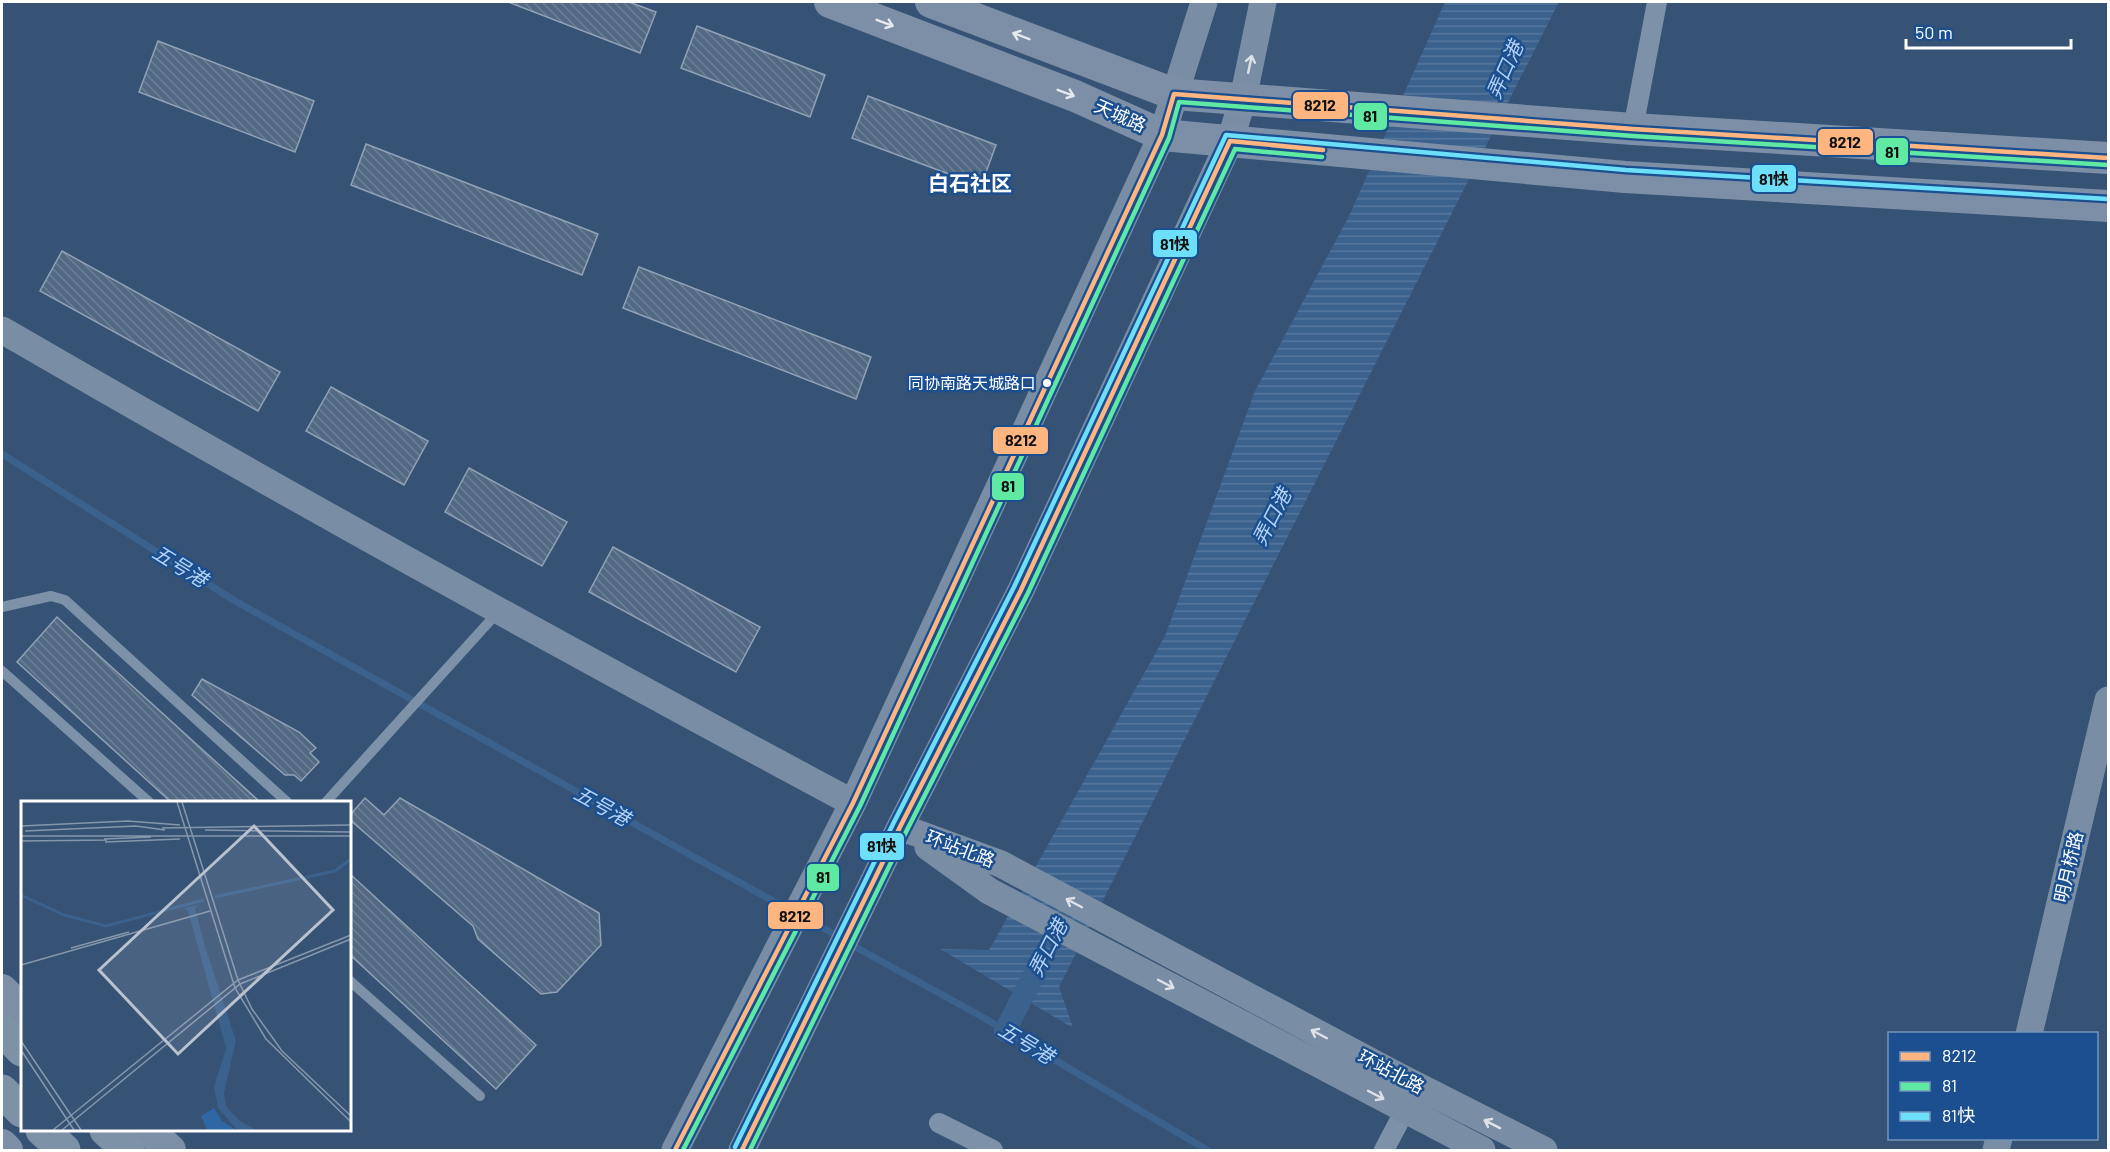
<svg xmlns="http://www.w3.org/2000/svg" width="2110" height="1152" font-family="Barlow,'Noto Sans SC',sans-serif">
	<defs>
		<pattern id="water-rules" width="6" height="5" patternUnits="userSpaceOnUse" patternTransform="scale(1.5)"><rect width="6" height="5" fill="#3b618d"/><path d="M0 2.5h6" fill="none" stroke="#58799e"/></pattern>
		<pattern id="building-back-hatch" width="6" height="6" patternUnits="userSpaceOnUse" patternTransform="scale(1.5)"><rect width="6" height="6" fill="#526984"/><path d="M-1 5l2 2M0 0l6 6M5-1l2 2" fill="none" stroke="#6c8096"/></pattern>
	</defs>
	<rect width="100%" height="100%" fill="#365274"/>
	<path fill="url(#water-rules)" d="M1445 2H1559L1059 987 1073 1028 940 949 989 950 1165 636 1255 391 1349 216Z"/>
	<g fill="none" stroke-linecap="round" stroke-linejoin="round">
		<path stroke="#3b618d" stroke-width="7" d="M2 454 235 601 791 911
			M801 916 841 938
			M850 944 979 1015 1207 1150"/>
		<path stroke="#3b618d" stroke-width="22" d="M1005 1031 1036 971"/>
	</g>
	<path fill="url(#building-back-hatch)" stroke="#92a2b6" stroke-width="1.5" d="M508 2H629L656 12 640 53Z
		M697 26 825 75 810 117 681 68Z
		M158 41 314 101 295 152 139 92Z
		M868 96 996 145 981 186 852 138Z
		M366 144 598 234 582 275 351 185Z
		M62 251 280 372 258 411 40 291Z
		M639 267 871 357 856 399 623 308Z
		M331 387 428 441 404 485 306 431Z
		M469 468 567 522 542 566 445 512Z
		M613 547 760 627 736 672 589 592Z
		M57 617 73 632 260 802H171L17 662Z
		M202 679 299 732 316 748 310 753 319 762 301 781 294 775H285L192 695Z
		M365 798 384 815 400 798 599 913 601 945 557 992 541 994 478 939 473 926 350 820V815Z
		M350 874 536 1045 496 1089 350 955Z"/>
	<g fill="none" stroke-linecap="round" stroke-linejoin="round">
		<path stroke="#7d92a8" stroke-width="10" d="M2 607 51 596 65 600 287 802
			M2 671 149 802
			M326 802 498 612
			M350 981 480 1096"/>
		<path stroke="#7d92a8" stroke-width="20" d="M1633 129 1657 2
			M939 1123 993 1150
			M1384 1150 1411 1099"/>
		<path stroke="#798da4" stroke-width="27" d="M2 330C283 493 567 650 853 803
			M900 827 1001 864 1398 1076 1544 1150
			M928 847 989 891 1482 1150
			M2029 1034 2108 700
			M675 1150 853 803 1162 135 1204 2
			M742 1150 900 827 1021 590 1230 141 1243 99 1263 2
			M1996 1150 1999 1138"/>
		<path stroke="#7d8ea7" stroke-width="32" d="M830 2 1075 96 1162 135 1625 177 2108 206
			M931 2 1174 94 1633 129 2108 158
			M2 990 22 1010
			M148 1130 170 1150
			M2 1145 7 1150"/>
		<path stroke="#7e92a7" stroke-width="33" d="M2 1030 22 1050
			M2 1091 22 1111
			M42 1130 64 1150
			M106 1130 128 1150"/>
		<g stroke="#1b4f8f" stroke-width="9">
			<path id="bus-1" d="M675 1150 853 803 1162 135 1174 94 1633 129 2108 158
				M742 1150 900 827 1021 590 1230 141 1323 150"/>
		</g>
		<g stroke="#1b4f8f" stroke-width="9">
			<path id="bus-2" d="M683 1150 860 806 1169 138 1179 102 1633 136 2108 165
				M750 1150 907 830 1028 593 1235 149 1322 157"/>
		</g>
		<g stroke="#1b4f8f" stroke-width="9">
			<path id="bus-3" d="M735 1147 893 824 1014 587 1226 135 1626 170 2108 199"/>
		</g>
		<use href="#bus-1" stroke="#ffb580" stroke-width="4.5"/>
		<use href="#bus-2" stroke="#60e9a3" stroke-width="4.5"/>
		<use href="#bus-3" stroke="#6ddff8" stroke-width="4.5"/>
	</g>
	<defs><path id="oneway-shaft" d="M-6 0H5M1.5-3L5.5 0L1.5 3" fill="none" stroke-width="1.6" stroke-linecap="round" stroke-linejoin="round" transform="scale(1.5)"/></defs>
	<g stroke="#e5e8ed">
		<use href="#oneway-shaft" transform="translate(885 23) rotate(21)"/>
		<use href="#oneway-shaft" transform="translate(1021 36) rotate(-159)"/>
		<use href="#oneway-shaft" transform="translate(1066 93) rotate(21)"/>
	</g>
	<g stroke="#dee2e8">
		<use href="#oneway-shaft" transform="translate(1250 64) rotate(-78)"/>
		<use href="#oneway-shaft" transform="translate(1074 903) rotate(-152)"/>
		<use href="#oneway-shaft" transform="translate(1166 984) rotate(28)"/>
		<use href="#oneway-shaft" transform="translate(1319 1034) rotate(-152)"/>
		<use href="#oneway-shaft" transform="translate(1376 1095) rotate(28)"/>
		<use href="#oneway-shaft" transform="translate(1492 1124) rotate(-153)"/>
	</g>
	<circle fill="#fff" stroke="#1b4f8f" stroke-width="2" cx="1047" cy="383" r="5"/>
	<g text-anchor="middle" stroke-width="5" stroke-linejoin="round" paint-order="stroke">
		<g font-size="16" fill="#fff" stroke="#1b4f8f" text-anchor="end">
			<text x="1036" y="389">同协南路天城路口</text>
		</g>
		<g font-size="18" fill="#fff" stroke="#1b4f8f">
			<text transform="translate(1120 116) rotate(24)" y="6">天城路</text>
			<text transform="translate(960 849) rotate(21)" y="6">环站北路</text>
			<text transform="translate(2069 867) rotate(-77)" y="6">明月桥路</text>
			<text transform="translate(1391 1072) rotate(28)" y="6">环站北路</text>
		</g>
		<g font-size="20" font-style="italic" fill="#b5d3f5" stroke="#1b4f8f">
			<text transform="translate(1505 70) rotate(-66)" y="7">弄口港</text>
			<text transform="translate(1272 517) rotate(-63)" y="7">弄口港</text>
			<text transform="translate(180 566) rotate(32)" y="7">五号港</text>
			<text transform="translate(602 806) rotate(29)" y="7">五号港</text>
			<text transform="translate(1048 948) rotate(-63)" y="7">弄口港</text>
			<text transform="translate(1026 1043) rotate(31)" y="7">五号港</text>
		</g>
		<g font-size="21" font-weight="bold" fill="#fff" stroke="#1b4f8f">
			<text x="970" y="191">白石社区</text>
		</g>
	</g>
	<g transform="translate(21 801)">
		<rect width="330" height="330" fill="#365274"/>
		<path d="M193 307 201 320 215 329H186L180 315Z" fill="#2f66a5"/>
		<path d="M178 104 174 107 183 142 215 240 203 292 205 305 219 320 236 329H216L197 307 193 286 205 247 167 110 163 107Z" fill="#3b618d"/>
		<path fill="none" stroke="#3b618d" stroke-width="3" d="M0 94 43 114 85 125 183 99M194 96 314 70 330 58"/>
		<path fill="none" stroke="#8697ac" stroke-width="1.5" d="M156 1 214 187 245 238 330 321M161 1 217 179 231 208 261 250 330 315M0 25 107 20 159 24M141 27 330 24M184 29 330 31M4 30 115 25 144 29M0 35H330M83 38 130 36M0 40 86 39M84 41 159 38M50 147 108 131M0 164 189 110M0 240 60 329M0 249 53 329M32 329 217 179 330 134M41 329 219 183 330 138"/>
		<path fill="#b9c2ce" fill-opacity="0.15" stroke="#b9c2ce" stroke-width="3" d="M233 25 312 109 157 253 78 169Z"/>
		<rect width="330" height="330" fill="none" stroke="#fff" stroke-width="3"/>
	</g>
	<g stroke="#1b4f8f" stroke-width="2">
		<rect x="1292" y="91" width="57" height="29" rx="6" fill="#ffb580"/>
		<rect x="1353" y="102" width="35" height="29" rx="6" fill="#60e9a3"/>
		<rect x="1817" y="128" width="57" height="28" rx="6" fill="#ffb580"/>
		<rect x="1875" y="137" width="34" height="29" rx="6" fill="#60e9a3"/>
		<rect x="1751" y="164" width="46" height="29" rx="6" fill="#6ddff8"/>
		<rect x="1152" y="229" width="46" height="29" rx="6" fill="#6ddff8"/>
		<rect x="992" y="426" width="57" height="29" rx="6" fill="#ffb580"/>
		<rect x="991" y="472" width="34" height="29" rx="6" fill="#60e9a3"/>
		<rect x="859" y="832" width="46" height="29" rx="6" fill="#6ddff8"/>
		<rect x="806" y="863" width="34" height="29" rx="6" fill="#60e9a3"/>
		<rect x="767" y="901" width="57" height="29" rx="6" fill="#ffb580"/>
	</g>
	<g font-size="16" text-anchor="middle" font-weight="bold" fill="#111">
		<text x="1320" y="111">8212</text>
		<text x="1370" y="122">81</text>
		<text x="1845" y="148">8212</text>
		<text x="1892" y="158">81</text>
		<text x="1774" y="185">81快</text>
		<text x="1175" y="250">81快</text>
		<text x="1021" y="446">8212</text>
		<text x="1008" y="492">81</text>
		<text x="882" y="852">81快</text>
		<text x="823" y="883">81</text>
		<text x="795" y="922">8212</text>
	</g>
	<rect width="2110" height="1152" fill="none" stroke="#ffffff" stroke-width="6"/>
	<rect x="1888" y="1032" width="210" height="108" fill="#1b4f8f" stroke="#7695bc" stroke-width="1.5"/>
	<rect x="1900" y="1052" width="30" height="9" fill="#ffb580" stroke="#7695bc" stroke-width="1.5"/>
	<text x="1942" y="1062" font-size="18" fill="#ffffff">8212</text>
	<rect x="1900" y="1082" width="30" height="9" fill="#60e9a3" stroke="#7695bc" stroke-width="1.5"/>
	<text x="1942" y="1092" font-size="18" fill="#ffffff">81</text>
	<rect x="1900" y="1112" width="30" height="9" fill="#6ddff8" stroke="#7695bc" stroke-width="1.5"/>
	<text x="1942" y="1122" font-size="18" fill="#ffffff">81快</text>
	<path d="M1906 39v9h165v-9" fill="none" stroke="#ffffff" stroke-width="3"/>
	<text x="1915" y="39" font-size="18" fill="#ffffff" stroke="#1b4f8f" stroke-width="4.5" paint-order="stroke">50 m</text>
</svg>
